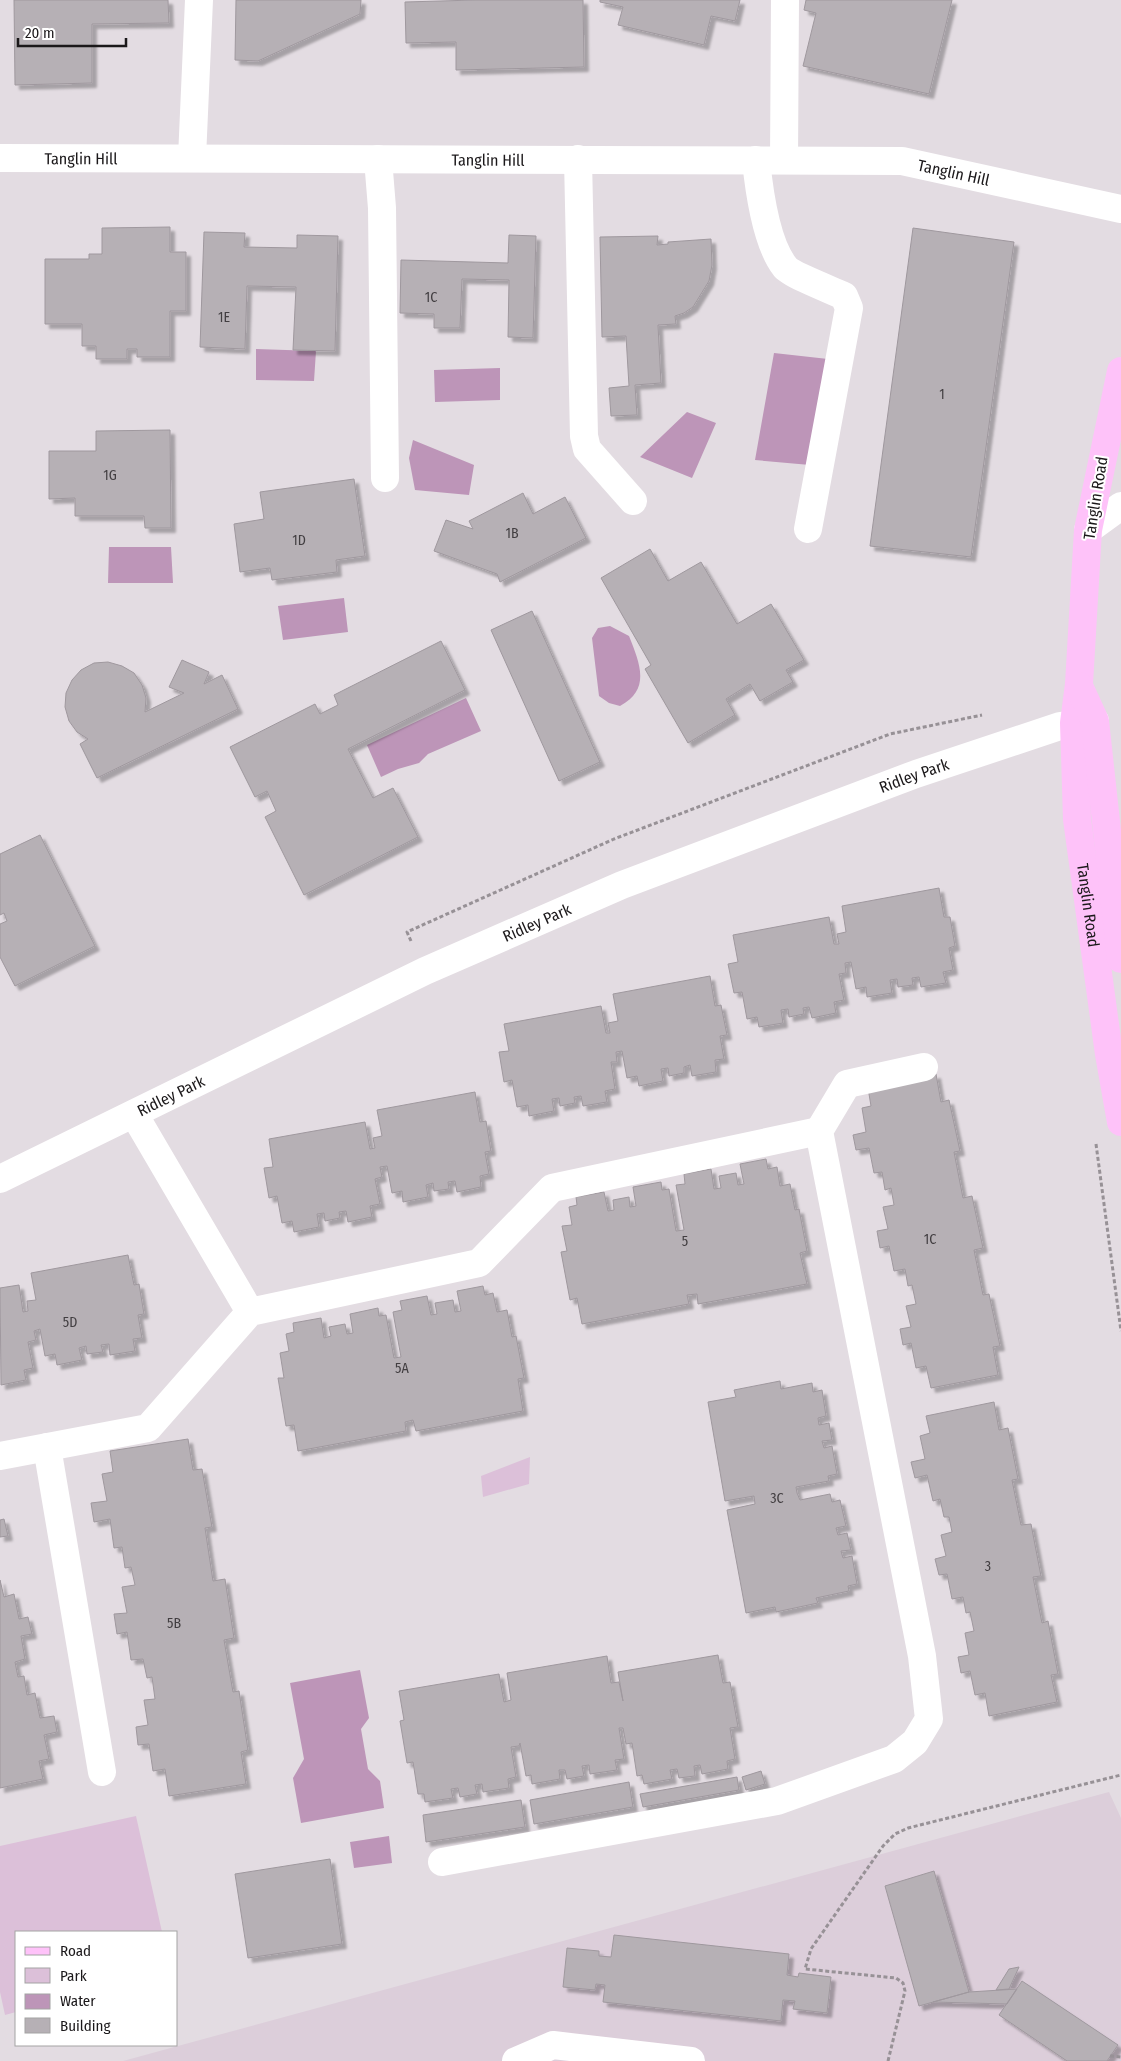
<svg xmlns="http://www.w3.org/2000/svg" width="1121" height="2061" font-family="'Fira Sans Condensed',sans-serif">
	<defs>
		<filter id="shadow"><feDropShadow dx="4.5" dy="4.5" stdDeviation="1" flood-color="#0004"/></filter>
	</defs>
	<rect width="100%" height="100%" fill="#e3dce2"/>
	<path fill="#dcceda" d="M1109 1792 1121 1818V2061H123Z"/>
	<path fill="#dcc0d9" d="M530 1457 529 1484 483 1497 481 1476Z
		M136 1816 162 1932H16V2012L5 2015 0 1992V1846Z"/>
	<path fill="#bd95b8" d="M256 349 316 351 314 381 256 380Z
		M774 353 828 359 810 465 755 460Z
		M500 368V400L435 402 434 370Z
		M687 412 716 423 692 478 640 457Z
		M413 440 474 465 469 495 415 490 409 458Z
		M109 547H171L173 583H108Z
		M344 598 348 632 283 640 278 606Z
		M610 626 629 636C640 664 651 689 620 706L609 703 599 696 592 638 598 628Z
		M466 698 481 731 428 754 419 763 398 769 381 777 367 745Z
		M360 1670 369 1718 361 1729 368 1769 380 1781 384 1808 301 1823 293 1778 304 1759 290 1683Z
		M389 1836 392 1863 354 1868 350 1842Z"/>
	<path fill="#b6b0b5" stroke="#9f989e" filter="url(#shadow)" d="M14 0H168L169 23 92 24V83L15 85Z
		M236 0H361L360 14 258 61 235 60Z
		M475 0H583L584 67 456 70V42L406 43 405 2Z
		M600 0H740L735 21 711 16 704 45 618 25 623 7 600 2Z
		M806 0H952L929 94 803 66 816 13 804 10Z
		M170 227V252H186V311H170V357H137V349H127V359H96V346H82V324H45V259H89V254H102V228Z
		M913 228 1014 242 971 557 870 546Z
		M204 232 245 233 244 247 297 248V235L338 236 335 351 293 350 296 287 247 286 245 349 200 347Z
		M509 235 536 236 533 338 508 337 509 280 462 279 460 328H434V314L400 313 401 260 508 263Z
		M658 236 657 245 668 244V242L711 239 712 265 709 281 693 307 684 313 675 316 676 324 658 325 661 383 635 385 637 415 611 416 609 388 629 386 626 336 602 337 600 237Z
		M170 430 171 528H145L144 516H75V498L49 499V451H96V431Z
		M354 479 365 556 336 560 337 572 272 580 270 568 240 572 234 524 264 519 260 492Z
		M523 493 533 514 565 497 586 538 500 582 497 574 434 551 446 520 473 529 469 521Z
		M650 549 668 581 701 562 737 624 771 604 804 660 786 670 793 682 760 701 750 684 726 699 735 715 688 743 645 669 651 665 601 578Z
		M532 611 600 762 559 781 491 630Z
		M441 641 465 690 348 749 373 798 393 788 418 837 304 895 265 817 276 811 267 791 255 797 230 747 315 704 320 714 338 705 334 695Z
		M182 660 209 672 204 684 222 675 238 709 97 778 80 744 88 739 77 732 69 721 65 707 66 693 72 680 81 670 94 663 108 662 122 666 134 673 142 685 146 698 145 712 184 693 169 687Z
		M40 835 95 946 15 986 0 957V924L7 921 4 913 0 915V854Z
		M939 888 944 917H950L955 946 949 948 953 970 943 972 946 983 921 987 919 977 912 978 913 985 898 987 897 979 890 980 892 993 867 997 866 987 856 989 851 962 845 963 846 973 839 974 844 1000 834 1002 836 1013 812 1018 809 1007 803 1008 804 1014 789 1017 788 1009 781 1010 783 1023 759 1027 757 1017 747 1019 742 992 734 993 728 964 738 962 733 935 829 917 834 944H839L837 934 846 932 842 906Z
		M710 976 715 1006 721 1005 727 1035 720 1036 724 1059 715 1060 716 1072 692 1076 690 1065 684 1067V1073L669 1076 668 1068 661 1069 663 1081 639 1086 637 1076 627 1078 622 1051 616 1052 617 1062H611L615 1089 605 1091 607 1102 583 1106 581 1096 574 1097 575 1103 560 1106 559 1098 552 1099 554 1111 529 1116 528 1105 517 1107 512 1080 504 1082 499 1052 509 1051 504 1024 601 1006 606 1033H610L608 1023 618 1021 613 994Z
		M936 1074 941 1102 949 1100 960 1151 954 1152 963 1198 972 1196 983 1248 974 1250 983 1295 989 1294 1000 1346 993 1347 998 1375 931 1388 926 1366 916 1368 911 1343 903 1345 900 1329 911 1327 906 1306 916 1304 912 1285 908 1286 905 1269 894 1271 889 1246 880 1248 877 1231 888 1229 883 1207 894 1205 891 1188 885 1190 882 1172 874 1173 869 1148 856 1150 853 1135 866 1132 862 1108 871 1106 868 1088Z
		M475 1092 480 1122 486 1121 491 1151 485 1152 489 1174 480 1176 481 1187 457 1192 455 1181 448 1182 449 1189 434 1191 433 1183 426 1185 428 1197 403 1202 402 1191 392 1193 387 1166 380 1167 382 1177 375 1179 380 1204 370 1206 372 1217 348 1222 346 1211 339 1212 340 1218 325 1221 324 1213 317 1214 319 1227 294 1232 292 1221 282 1223 277 1196 269 1198 264 1168 273 1167 269 1139 365 1122 370 1149 375 1148 373 1138 382 1136 377 1110Z
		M766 1159 768 1169 777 1167 780 1186 790 1184 795 1210 799 1209 807 1251 800 1253 807 1284 698 1304 697 1294 687 1295 689 1304 582 1324 577 1298 570 1300 561 1252 567 1251 562 1226 572 1225 569 1207 577 1205 576 1197 604 1192 608 1211 614 1210 613 1200 629 1197 630 1207 636 1206 633 1187 661 1182 662 1190 669 1189 676 1231 684 1230 676 1185 685 1184 684 1174 711 1169 714 1189 721 1188 719 1176 736 1173 738 1185 744 1184 740 1164Z
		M128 1255 134 1285 139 1284 144 1314 138 1315 142 1338 133 1339 135 1351 110 1355 109 1344 101 1345 103 1352 87 1354 86 1346 79 1348 82 1360 57 1365 55 1354 45 1356 40 1329 34 1331 36 1340 28 1342 33 1368 24 1370 26 1380 1 1385 0 1288 19 1285 23 1312 28 1311 27 1301 36 1300 31 1273Z
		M483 1286 485 1295 493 1293 497 1312 507 1310 512 1337 516 1336 524 1378 518 1379 523 1411 416 1431 413 1420 405 1422 406 1431 298 1451 294 1425 286 1426 278 1378H284L280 1353 289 1351 286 1334 294 1332 293 1323 321 1318 324 1338 331 1336 329 1327 345 1324 347 1334 353 1333 350 1314 378 1308 379 1316 386 1315 394 1358 401 1357 393 1312 402 1310 400 1301 427 1296 431 1315 437 1314 435 1303 453 1300 455 1312 461 1311 457 1291Z
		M780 1381 781 1389 812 1383 813 1392 822 1390 826 1416 818 1418 819 1425 829 1423 832 1440 822 1441 824 1448 832 1446 837 1474 828 1476 829 1481 796 1487 797 1493 800 1500 830 1494 832 1502 840 1500 846 1526 836 1528 838 1535 847 1533 851 1550 841 1551 843 1558 852 1556 857 1584 848 1586 849 1591 816 1598 818 1603 776 1612 775 1607 746 1613 727 1510 755 1504 754 1496 725 1501 708 1402 736 1397 734 1390Z
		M994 1402 999 1430 1008 1428 1018 1479 1012 1480 1021 1525 1031 1524 1041 1576 1033 1577 1042 1623 1048 1621 1058 1674 1051 1675 1057 1702 989 1716 985 1693 975 1695 970 1671 961 1673 958 1657 969 1655 965 1633 974 1631 970 1612 966 1613 963 1597 952 1599 947 1574 939 1575 935 1559 946 1556 941 1535 952 1532 949 1517H944L940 1499 933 1501 927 1475 915 1478 911 1462 925 1459 920 1436 930 1433 926 1416Z
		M188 1439 193 1470 202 1469 212 1527 205 1528 213 1581 225 1579 234 1638 224 1640 233 1692 239 1691 248 1750 241 1752 246 1784 169 1796 165 1769 153 1771 149 1744 138 1745 136 1727 148 1725 144 1700 155 1699 152 1677 147 1678 143 1659 131 1660 127 1632 117 1634 114 1614 127 1613 122 1587 135 1585 131 1567 125 1568 122 1547 114 1548 110 1519 94 1522 91 1503 107 1501 102 1474 113 1472 110 1451Z
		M4 1519 8 1536 0 1537V1520Z
		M0 1580 4 1597 14 1594 19 1619 28 1617 32 1634 21 1636 25 1659 15 1662 18 1677 24 1676 27 1695 35 1693 40 1718 54 1716 57 1732 44 1735 49 1759 39 1761 43 1779 0 1788Z
		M718 1655 723 1683 730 1682 738 1727 730 1728 735 1759 727 1761 728 1769 702 1774 700 1765 694 1766 695 1776 679 1778 677 1769 670 1770 672 1779 644 1784 642 1775 637 1776 632 1743 626 1744 623 1728H619L624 1759 615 1760 617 1770 590 1774 589 1765 582 1766 584 1776 567 1779 565 1770H559L560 1779 532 1784 531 1775 526 1776 520 1743 519 1746 511 1747 516 1777 508 1779 509 1788 483 1792 482 1784 475 1785 477 1794 460 1797 458 1788 451 1789 453 1798 425 1802 424 1794H418L413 1762 407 1763 400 1721 404 1720 399 1691 499 1674 504 1702 511 1700 507 1673 607 1656 611 1683 619 1682 623 1701 618 1672Z
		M761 1771 765 1784 746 1790 742 1777Z
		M737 1777 739 1790 643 1807 640 1794Z
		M629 1782 633 1807 534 1824 530 1800Z
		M521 1800 525 1827 426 1842 423 1815Z
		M330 1859 342 1944 248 1958 235 1874Z
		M934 1871 969 1992 919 2006 885 1886Z
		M614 1935 789 1954 787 1975 798 1977 799 1973 831 1977 827 2013 793 2009 795 2001 783 2000 781 2021 603 2002 605 1985 596 1984 595 1990 563 1987 567 1948 599 1951V1956L611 1957Z
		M1019 1967 1009 1989 996 1990 1009 1969Z
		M1022 1981 1118 2045 1107 2061H1067L999 2015Z
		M1017 1989 1007 2004 933 2002 969 1992Z"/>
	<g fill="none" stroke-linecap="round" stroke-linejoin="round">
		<path stroke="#979196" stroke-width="3" stroke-dasharray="4 2.5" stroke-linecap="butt" d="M411 941 407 932 614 839 890 734 982 715
			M1096 1144 1121 1331
			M1110 2056 1121 2057
			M888 2061 905 1991 903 1983 896 1978 805 1969 811 1949 883 1846 895 1834 908 1828 1121 1775"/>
		<g stroke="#fff" stroke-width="28">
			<path id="s1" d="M0 158 902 161 1121 209"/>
			<path d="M192 158 199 0"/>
			<path d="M378 159 382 208 385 478"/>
			<path d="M578 159 584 436 587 449 633 501"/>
			<path d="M756 160C759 190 766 243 785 267 790 274 833 291 844 296L849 308 808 529"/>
			<path d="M784 160 785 0"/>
			<path d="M1088 530 1121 506"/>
			<path d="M134 1114 250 1312"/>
			<path id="s2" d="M0 1179 425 971 622 885 916 774 1060 726 1095 721"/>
			<path d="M47 1447 102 1772"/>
			<path d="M0 1456 148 1428 250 1312 479 1263 552 1188 819 1131"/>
			<path d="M442 1862 777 1801 894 1759 915 1742 929 1719 922 1656 819 1131 847 1084 924 1067"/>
			<path d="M516 2061 553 2045 691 2061"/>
		</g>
		<g stroke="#fec2f9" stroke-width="28">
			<path id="s3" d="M1121 371 1088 530 1079 684 1074 723 1077 819 1109 1054 1121 1122"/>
			<path d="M1079 686 1095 721 1121 959"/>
		</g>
	</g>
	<g text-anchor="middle" stroke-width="4" stroke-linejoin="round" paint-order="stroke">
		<g font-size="14" fill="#423e41">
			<text x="431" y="302">1C</text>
			<text x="224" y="322">1E</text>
			<text x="942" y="399">1</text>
			<text x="110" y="480">1G</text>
			<text x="512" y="538">1B</text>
			<text x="299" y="545">1D</text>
			<text x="930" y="1244">1C</text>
			<text x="685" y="1246">5</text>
			<text x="70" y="1327">5D</text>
			<text x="402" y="1373">5A</text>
			<text x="777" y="1503">3C</text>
			<text x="988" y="1571">3</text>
			<text x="174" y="1628">5B</text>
		</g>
		<g font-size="16" fill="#1b181a" stroke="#fff">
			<text dy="6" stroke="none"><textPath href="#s1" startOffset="81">Tanglin Hill</textPath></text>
			<text dy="6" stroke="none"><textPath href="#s1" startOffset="488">Tanglin Hill</textPath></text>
			<text dy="6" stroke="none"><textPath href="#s1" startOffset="955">Tanglin Hill</textPath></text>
			<text transform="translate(1095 498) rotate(-81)" y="6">Tanglin Road</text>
			<text dy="6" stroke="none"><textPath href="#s2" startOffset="1000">Ridley Park</textPath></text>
			<text dy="6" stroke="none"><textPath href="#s3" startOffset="539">Tanglin Road</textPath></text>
			<text dy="6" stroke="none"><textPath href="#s2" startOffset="595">Ridley Park</textPath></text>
			<text dy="6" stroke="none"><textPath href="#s2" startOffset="190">Ridley Park</textPath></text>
		</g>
	</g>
	<rect x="15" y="1931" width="162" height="115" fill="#ffffff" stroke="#a4a3a3"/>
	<rect x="25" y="1947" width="25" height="8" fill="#fec2f9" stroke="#a4a3a3"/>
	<text x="60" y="1956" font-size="15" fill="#1b181a">Road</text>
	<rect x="25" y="1968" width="25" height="15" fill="#dcc0d9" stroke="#a4a3a3"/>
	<text x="60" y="1981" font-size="15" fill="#1b181a">Park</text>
	<rect x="25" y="1994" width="25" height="15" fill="#bd95b8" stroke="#a4a3a3"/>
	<text x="60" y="2006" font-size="15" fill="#1b181a">Water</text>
	<rect x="25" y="2018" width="25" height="15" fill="#b6b0b5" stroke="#a4a3a3"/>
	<text x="60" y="2031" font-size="15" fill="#1b181a">Building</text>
	<path d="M18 38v8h108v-8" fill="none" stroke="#1b181a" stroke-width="2.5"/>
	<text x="25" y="38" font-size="15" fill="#1b181a" stroke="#ffffff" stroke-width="4" paint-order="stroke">20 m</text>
</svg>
